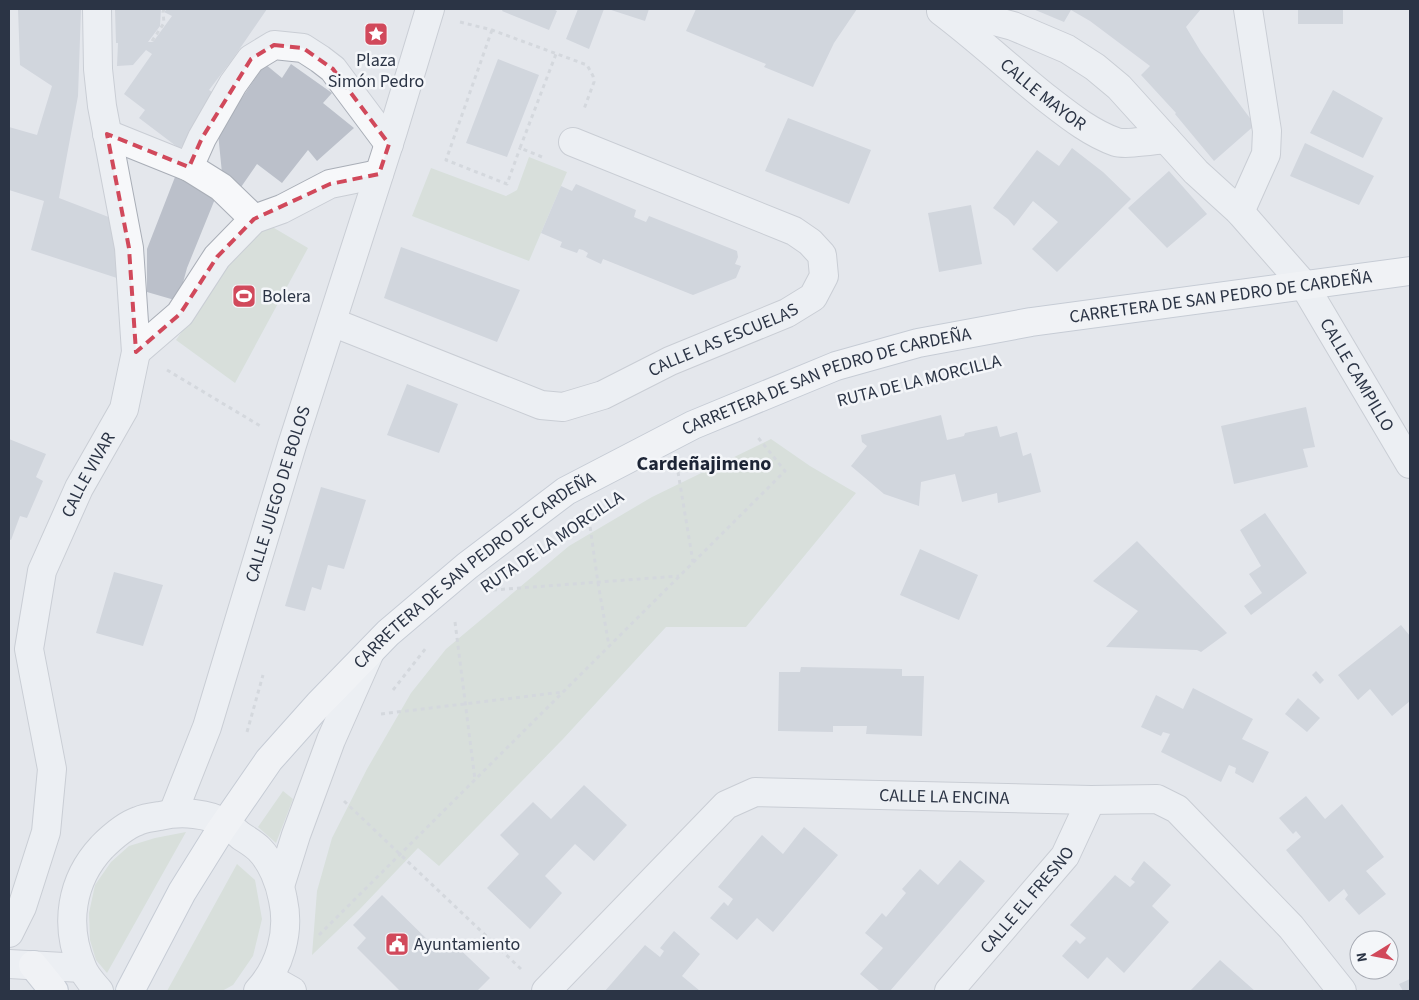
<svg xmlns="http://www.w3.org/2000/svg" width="1419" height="1000" font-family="'Source Sans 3',sans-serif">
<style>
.green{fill:#c9d6c5}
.building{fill:#bbc0ca}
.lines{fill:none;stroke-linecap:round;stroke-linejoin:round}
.minor-casing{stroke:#a9aeb7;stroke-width:30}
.major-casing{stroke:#a3abb8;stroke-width:30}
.path{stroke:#c2c5cb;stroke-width:3;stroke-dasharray:4 4;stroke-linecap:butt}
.minor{stroke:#f7f8fa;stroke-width:28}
.major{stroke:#fff;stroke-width:28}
.marked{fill:none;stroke:#d1495b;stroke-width:4;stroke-dasharray:10 6;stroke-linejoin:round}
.labels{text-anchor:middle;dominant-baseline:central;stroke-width:5;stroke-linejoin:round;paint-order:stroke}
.poi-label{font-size:18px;fill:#2b3445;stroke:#f4f6f9;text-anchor:start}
.street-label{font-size:18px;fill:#2b3445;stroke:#f4f6f9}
.quarter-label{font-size:20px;font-weight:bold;fill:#1d2536;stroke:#f4f6f9}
</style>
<rect width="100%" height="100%" fill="#e4e7ec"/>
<path class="green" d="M529 157 567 172 529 261 412 216 431 168 506 196 517 190Z
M269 225 308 248 235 383 176 340 236 253Z
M771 439 810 466 856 493 746 627H666L563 739 439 866 418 848 359 910 312 955 317 891 332 838 367 769 411 693 446 649 569 546 652 497Z
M283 791 293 799 276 843 258 827Z
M186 832 107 973 96 960 90 940 89 913 95 885 111 862 129 846 155 838Z
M237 864 255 880 262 919 253 956 233 985 222 991H167Z"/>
<path class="building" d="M18 9H81L78 96 59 198 119 221 120 279 31 250 44 201 9 190V127L37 135 52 86 20 65Z
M115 9H161L160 26 148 42H153L172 16 164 12 167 9H267L232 60 209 90 217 95 180 149 139 118 145 110 124 94 152 54 146 50 133 65 117 66 118 43H116Z
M503 9H553L557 11 549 30 502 11Z
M578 9H604L589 49 566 39Z
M608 9H649L645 21Z
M696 9H857L834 43 813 87 764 67 766 64 686 31Z
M1033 9H1201L1186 27 1201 52 1255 125 1214 161 1175 114 1176 113 1141 75 1150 66 1090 21 1071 10 1064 22Z
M1298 9H1343V24H1298Z
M498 59 539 75 507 157 466 143Z
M265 64 282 78 291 64 332 93 323 103 354 128 317 161 308 150 282 183 257 164 239 190 222 173 218 133Z
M1333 90 1383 118 1363 158 1310 133Z
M788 118 871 150 849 204 765 171Z
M1305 143 1374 176 1359 205 1290 176Z
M1072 148 1103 172 1131 199 1057 272 1032 249 1058 222 1033 201 1014 226 1008 219 993 208 1037 150 1059 166Z
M1169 171 1207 214 1167 248 1128 208Z
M175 177 217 194 187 268 178 301 147 292V249Z
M576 184 636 210 634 217 646 222 649 216 737 251 738 257 735 264 741 266 736 278 693 295 603 259 601 264 586 257 588 253 583 250 579 249 577 253 560 247 562 242 541 233 561 186 572 191Z
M971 205 982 264 939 272 928 213Z
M401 247 520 290 497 342 384 298Z
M407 384 458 404 439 453 387 435Z
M1306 407 1315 447 1303 449 1308 467 1234 484 1221 426Z
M941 415 947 440 964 436 965 433 997 426 1000 437 1017 432 1023 456 1031 453 1041 492 998 503 997 493 962 502 955 474 921 482 919 506 884 494 851 466 867 446 862 442 861 435Z
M9 439 46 454 36 477 43 481 27 518 20 516 11 540 9 539Z
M321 487 366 500 344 569 328 565 321 590 312 587 305 611 285 606Z
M1265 513 1307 573 1251 615 1244 606 1262 593 1249 574 1261 566 1240 530Z
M1137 541 1227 633 1201 652 1197 650 1106 647 1138 611 1093 581Z
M920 549 978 575 959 620 900 595Z
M114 572 163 585 143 646 96 633Z
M1401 625 1410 636V701L1392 716 1370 689 1358 700 1338 675Z
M801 667 902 669V676H924L922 736 866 734 867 726H833V732L778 731 779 672H800Z
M1316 671 1324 680 1320 684 1312 675Z
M1193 688 1253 719 1242 739 1269 752 1253 783 1235 773 1236 768 1229 765 1221 782 1161 752 1170 734 1163 732 1161 736 1141 727 1156 695 1183 709Z
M1298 698 1320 718 1307 732 1285 714Z
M584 785 627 825 594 861 575 844 545 876 562 893 530 929 487 888 519 854 500 835 533 802 551 819Z
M1306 796 1325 819 1342 804 1384 857 1366 871 1386 894 1359 915 1345 899 1348 895 1344 889 1329 902 1286 850 1301 837 1296 831 1293 834 1279 818Z
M804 827 838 855 773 932 757 918 737 940 710 918 724 902 728 906 733 899 718 887 762 835 783 854Z
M960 860 985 881 890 991H880L860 974 883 948 865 933 882 913 886 917 906 893 902 889 920 869 938 885Z
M1144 861 1171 885 1152 906 1169 922 1124 973 1107 957 1088 979 1062 956 1076 940 1080 944 1086 938 1070 925 1115 875 1130 887 1135 882 1131 879Z
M382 895 437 949 449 939 490 978 477 991H400L357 948 366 938 353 925Z
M674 931 700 954 682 976 700 991H605L645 945 660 957 664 951 660 948Z
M1220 960 1255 991H1190Z
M1410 979V991H1403L1399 984Z"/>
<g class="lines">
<g class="minor-casing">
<g id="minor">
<path id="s1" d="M949 9 1013 26 1067 49 1095 67 1119 87 1196 172 1240 212 1304 285 1410 464"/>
<path id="s2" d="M941 11C977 38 1010 69 1045 97 1067 114 1090 133 1116 142 1125 145 1155 140 1166 139"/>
<path d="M107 134 189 167 221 187 254 219"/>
<path d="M189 167 202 138 233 84 251 59 274 45 303 48 320 59 333 69 389 144"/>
<path d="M1240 212 1266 154 1267 131 1248 9"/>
<path id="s3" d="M332 322 541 405 563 407 603 395 670 361 787 313 813 297 824 276 822 255 810 242 794 231 573 142"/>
<path d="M136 352 180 314 217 257 254 219 282 209 330 184 379 174"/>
<path id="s4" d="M173 813 207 727 292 445 393 131 430 9"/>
<path d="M280 886 296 835 331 740 370 652"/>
<path id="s5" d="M9 933 22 907 46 832 52 769 29 649 42 571 79 488 124 409 136 352 129 248 102 106 98 69 97 9"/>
<path d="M9 964 82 968"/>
<path d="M269 978 292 991"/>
<path d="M99 991C93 984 85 976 82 967 64 925 71 880 102 847 112 837 124 826 138 821 145 818 153 817 160 816 180 811 209 813 226 824 231 827 236 832 241 836 247 840 254 844 259 849 272 862 280 883 283 900 290 932 280 967 258 991"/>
<path id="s6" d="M546 991 726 805 755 792 1091 800 1157 799 1177 809 1291 927 1342 991"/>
<path id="s7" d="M949 991 1065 856 1091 800"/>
</g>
</g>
<g class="major-casing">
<g id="major">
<path d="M33 965 54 991"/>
<path id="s8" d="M130 991 182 892 220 831 269 760 319 704 388 633 467 566 566 491 693 425 836 366 918 343 1031 322 1410 271"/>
</g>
</g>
<path class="path" d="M460 22 492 30 587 65 593 76 594 82 584 109
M492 30 446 160 507 184 520 148
M152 41 164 23 163 12 164 9
M542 157 520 148 556 54
M167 370 262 427
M678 472 693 562
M589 519 598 583 609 646
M493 590 679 576
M455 622 475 780
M393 690 426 648
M381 714 563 692
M247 732 263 675
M344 801 521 969
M319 935 785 471 756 435"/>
<use href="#minor" class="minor"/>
<use href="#major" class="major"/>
</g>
<path d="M0 0H1419V1000H0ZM274 45 303 48 333 69 389 144 379 174 330 184 254 219 217 257 180 314 136 352 129 248 107 134 189 167 202 138 251 59Z" fill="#e4e7ec" fill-opacity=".55" fill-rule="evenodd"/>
<path class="marked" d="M274 45 303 48 333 69 389 144 379 174 330 184 254 219 217 257 180 314 136 352 129 248 107 134 189 167 202 138 251 59Z"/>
<defs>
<g id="sight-square" transform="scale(1.25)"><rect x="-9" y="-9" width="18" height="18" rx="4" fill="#d1495b" stroke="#f4f6f9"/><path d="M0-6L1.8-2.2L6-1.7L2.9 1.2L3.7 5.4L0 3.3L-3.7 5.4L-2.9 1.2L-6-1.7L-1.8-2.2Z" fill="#fff"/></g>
<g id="stadium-square" transform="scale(1.25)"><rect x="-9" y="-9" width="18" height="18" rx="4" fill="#d1495b" stroke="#f4f6f9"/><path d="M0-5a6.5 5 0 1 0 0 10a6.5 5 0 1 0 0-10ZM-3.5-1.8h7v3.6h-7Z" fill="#fff"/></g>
<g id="civic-square" transform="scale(1.25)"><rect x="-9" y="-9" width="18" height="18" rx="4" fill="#d1495b" stroke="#f4f6f9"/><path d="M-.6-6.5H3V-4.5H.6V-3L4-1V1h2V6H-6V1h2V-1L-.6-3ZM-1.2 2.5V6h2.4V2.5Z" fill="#fff"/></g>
</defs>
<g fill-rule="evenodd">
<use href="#sight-square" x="376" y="34"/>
<use href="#stadium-square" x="244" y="296"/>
<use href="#civic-square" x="397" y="944"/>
</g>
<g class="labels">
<g class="poi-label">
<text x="376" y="60" text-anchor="middle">Plaza<tspan x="376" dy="21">Simón Pedro</tspan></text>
<text x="262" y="296">Bolera</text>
<text x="414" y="944">Ayuntamiento</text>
</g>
<g class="street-label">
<text stroke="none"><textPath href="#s2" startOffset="132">CALLE MAYOR</textPath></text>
<text stroke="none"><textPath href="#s8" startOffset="1361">CARRETERA DE SAN PEDRO DE CARDEÑA</textPath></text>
<text stroke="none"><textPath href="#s3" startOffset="421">CALLE LAS ESCUELAS</textPath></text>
<text stroke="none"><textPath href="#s1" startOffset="565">CALLE CAMPILLO</textPath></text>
<text transform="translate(919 381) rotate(-14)">RUTA DE LA MORCILLA</text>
<text stroke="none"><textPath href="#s8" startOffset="956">CARRETERA DE SAN PEDRO DE CARDEÑA</textPath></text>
<text stroke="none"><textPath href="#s5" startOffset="479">CALLE VIVAR</textPath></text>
<text stroke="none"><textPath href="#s4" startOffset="336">CALLE JUEGO DE BOLOS</textPath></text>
<text transform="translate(552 542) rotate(-34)">RUTA DE LA MORCILLA</text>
<text stroke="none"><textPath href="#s8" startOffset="551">CARRETERA DE SAN PEDRO DE CARDEÑA</textPath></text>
<text stroke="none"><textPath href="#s6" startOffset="480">CALLE LA ENCINA</textPath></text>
<text stroke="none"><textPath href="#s7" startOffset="120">CALLE EL FRESNO</textPath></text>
</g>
<g class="quarter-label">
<text x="704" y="464">Cardeñajimeno</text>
</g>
</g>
<rect width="1419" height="1000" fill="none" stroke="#2b3445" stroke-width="20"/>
<g transform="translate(1374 955) rotate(260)"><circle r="24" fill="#f4f6f9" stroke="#a4a8b1"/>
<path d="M0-4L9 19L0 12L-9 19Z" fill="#d1495b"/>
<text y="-8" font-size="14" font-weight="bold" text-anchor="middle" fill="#2b3445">N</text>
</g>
</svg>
